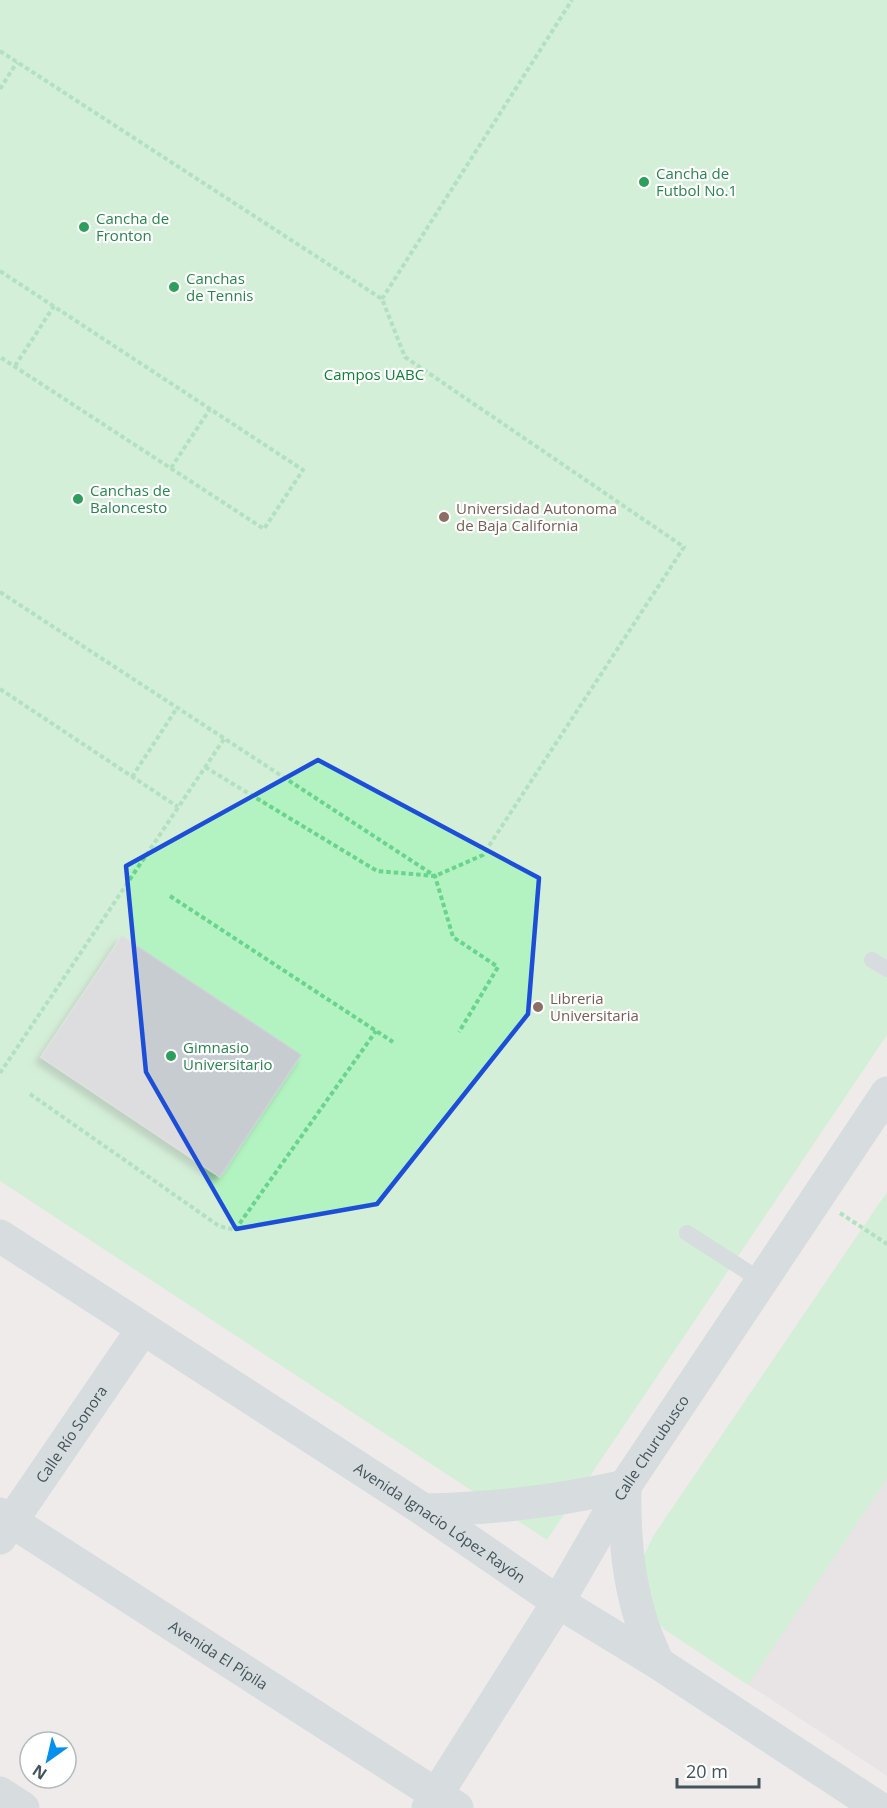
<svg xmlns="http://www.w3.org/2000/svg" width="887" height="1808" font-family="'Open Sans',sans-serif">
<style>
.education{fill:#e0dcdd}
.green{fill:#b3f3c1}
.building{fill:#c7ccd1;stroke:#ced3d8;stroke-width:1.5;filter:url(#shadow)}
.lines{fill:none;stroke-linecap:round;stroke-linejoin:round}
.path{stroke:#68d48d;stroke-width:4;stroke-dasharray:4.5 3;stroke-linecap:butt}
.service{stroke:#bac9d0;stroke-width:16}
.minor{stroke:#bac9d0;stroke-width:33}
.tertiary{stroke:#bac9d0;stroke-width:33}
.marked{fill:none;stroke:#1d4ed8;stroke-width:4.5;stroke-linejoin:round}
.leisure-dot{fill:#2e9e5b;stroke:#fff;stroke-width:2}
.education-dot{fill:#8d6e63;stroke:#fff;stroke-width:2}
.labels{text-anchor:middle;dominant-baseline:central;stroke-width:4.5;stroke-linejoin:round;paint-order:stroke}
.leisure-label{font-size:15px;fill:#27864d;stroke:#fff;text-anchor:start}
.park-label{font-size:15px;fill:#0d8235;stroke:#fff}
.education-label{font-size:15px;fill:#785e54;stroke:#fff;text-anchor:start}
.street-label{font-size:15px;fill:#42535a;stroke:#fff}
</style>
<defs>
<filter id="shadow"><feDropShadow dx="-5.5" dy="5.5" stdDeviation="3" flood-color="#0004"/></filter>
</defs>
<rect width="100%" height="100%" fill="#efebeb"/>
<path class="education" d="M887 1192V1776L664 1629 654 1535Z"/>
<path class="green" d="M0 0H887V1035L547 1540 0 1181Z
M887 1192V1479L748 1685 664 1629 653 1616 642 1559 654 1535Z"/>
<path class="building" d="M122 936 301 1055 220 1177 41 1057Z"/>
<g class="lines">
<path class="path" d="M0 51 382 299 405 357 684 547 483 855 435 876 377 871 205 767
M0 89 17 62
M0 271 303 470 264 529 0 357
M382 299 572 0
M15 366 54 306
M171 468 210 409
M0 592 435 876 453 937 498 967 459 1032
M0 689 178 807
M132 777 177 708
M170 896 393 1042
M0 1073 224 739
M30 1094 219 1226 235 1230 376 1031
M840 1213 887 1244"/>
<path class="service" d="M872 960 887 969
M687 1233 762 1281"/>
<g class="minor">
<path id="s1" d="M0 1514 457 1808"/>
<path id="s2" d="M0 1538 142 1330"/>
<path d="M0 1793 23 1808"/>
<path id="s3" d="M428 1808 558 1602 625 1486 887 1093"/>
</g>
<g class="tertiary">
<path id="s4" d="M0 1236 424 1510 558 1602 658 1663 879 1808"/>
<path d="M424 1510C492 1509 558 1501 625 1486 624 1532 627 1576 641 1620 645 1634 652 1649 658 1663"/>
</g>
</g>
<path d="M0 0H887V1808H0ZM318 760 539 878 528 1014 377 1204 236 1229 146 1072 126 866Z" fill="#efebeb" fill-opacity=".55" fill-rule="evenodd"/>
<path class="marked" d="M318 760 539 878 528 1014 377 1204 236 1229 146 1072 126 866Z"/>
<g class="leisure-dot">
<circle cx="644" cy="182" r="6"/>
<circle cx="84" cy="227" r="6"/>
<circle cx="174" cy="287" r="6"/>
<circle cx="78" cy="499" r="6"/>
<circle cx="171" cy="1056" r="6"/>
</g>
<g class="education-dot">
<circle cx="444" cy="517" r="6"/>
<circle cx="538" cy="1007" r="6"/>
</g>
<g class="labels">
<g class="leisure-label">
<text x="656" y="173">Cancha de<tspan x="656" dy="17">Futbol No.1</tspan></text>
<text x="96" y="218">Cancha de<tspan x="96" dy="17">Fronton</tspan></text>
<text x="186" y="278">Canchas<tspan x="186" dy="17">de Tennis</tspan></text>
<text x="90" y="490">Canchas de<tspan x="90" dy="17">Baloncesto</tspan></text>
<text x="183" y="1047">Gimnasio<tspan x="183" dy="17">Universitario</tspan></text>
</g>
<g class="park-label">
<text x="374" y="374">Campos UABC</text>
</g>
<g class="education-label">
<text x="456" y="508">Universidad Autonoma<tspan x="456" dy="17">de Baja California</tspan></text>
<text x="550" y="998">Libreria<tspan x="550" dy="17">Universitaria</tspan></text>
</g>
<g class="street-label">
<text stroke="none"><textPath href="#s2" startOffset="126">Calle Río Sonora</textPath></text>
<text stroke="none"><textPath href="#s3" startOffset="424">Calle Churubusco</textPath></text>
<text stroke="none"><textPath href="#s4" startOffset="525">Avenida Ignacio López Rayón</textPath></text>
<text stroke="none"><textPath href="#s1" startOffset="260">Avenida El Pípila</textPath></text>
</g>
</g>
<g transform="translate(48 1760) rotate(214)"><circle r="28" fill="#ffffff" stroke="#b3babd" stroke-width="1.5"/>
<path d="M0-4.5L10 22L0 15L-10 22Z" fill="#0690ed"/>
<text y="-9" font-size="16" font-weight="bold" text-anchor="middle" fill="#42535a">N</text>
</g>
<path d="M677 1778v9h82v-9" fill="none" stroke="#42535a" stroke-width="3"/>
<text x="686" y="1778" font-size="18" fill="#42535a" stroke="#ffffff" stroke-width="4.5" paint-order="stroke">20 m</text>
</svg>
